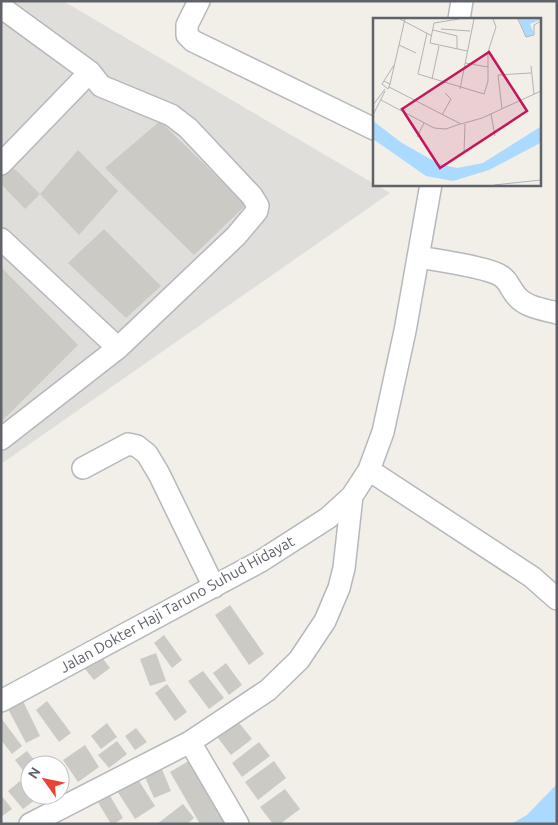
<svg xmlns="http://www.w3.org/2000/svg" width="558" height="825" font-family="Ubuntu,sans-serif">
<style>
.industrial{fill:#e0deda}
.water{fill:#aadaff}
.building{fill:#cccac5}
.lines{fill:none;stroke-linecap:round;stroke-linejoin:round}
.minor-casing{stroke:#b5b8bc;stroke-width:24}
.minor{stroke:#fff;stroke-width:21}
.labels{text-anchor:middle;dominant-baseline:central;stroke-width:4.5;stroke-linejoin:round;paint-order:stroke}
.street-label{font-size:15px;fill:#5f6368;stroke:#fff}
.inset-road{fill:none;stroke:#b3b3b1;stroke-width:1}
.view{fill:#c2185b;fill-opacity:0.15;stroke:#c2185b;stroke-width:2.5}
.inset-edge{fill:none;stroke:#5f6368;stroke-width:2.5}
</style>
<rect width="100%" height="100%" fill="#f1efe8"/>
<path class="industrial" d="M1 1H63L390 193 1 464Z"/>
<path class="water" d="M557 784V824H511L527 815Z"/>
<path class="building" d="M160 121 246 205 194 255 105 168Z
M78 150 118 191 79 235 40 194Z
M1 155 40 194 25 209 1 184Z
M104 229 161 286 126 318 68 263Z
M1 267 78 345 1 422Z
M230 605 264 654 249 665 215 615Z
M164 635 182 660 172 668 154 643Z
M156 653 166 681 150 686 140 659Z
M101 656 110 668 94 680 85 669Z
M226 663 242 685 229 695 213 673Z
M203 671 224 698 209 709 188 681Z
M167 684 187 712 175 721 155 693Z
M23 701 40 736 26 743 8 709Z
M47 701 71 733 59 742 36 710Z
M1 718 22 746 12 754 1 740Z
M236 719 252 739 231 755 215 734Z
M107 723 117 737 101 749 91 736Z
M136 728 147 742 135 750 125 736Z
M117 741 127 754 109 768 98 755Z
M259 742 270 756 242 777 232 763Z
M85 745 99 767 78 782 63 760Z
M27 751 38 765H30V780L15 760Z
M192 759 229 824H200L170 772Z
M274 761 286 778 258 800 245 782Z
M159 762 171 791 154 798 142 770Z
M134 773 155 806 135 819 114 786Z
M20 781 35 800 23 809 8 791Z
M105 787 123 818 114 824H111L93 794Z
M285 789 300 809 280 824H273L260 807Z
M1 795 12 809 1 817Z
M183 804 194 818 187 824H157Z"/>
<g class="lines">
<g class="minor-casing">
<path id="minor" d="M199 1 187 25V35L193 41 374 129
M1 7 90 72 101 86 171 115 188 128 252 196 258 206 257 211 236 236 118 348 1 439
M459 19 462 1
M1 164 90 72
M1 239 118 348
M418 257C436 260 487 267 501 276 508 280 510 288 515 294 524 307 542 309 557 313
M83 468 128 444 137 446 147 454 159 474 214 587
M369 470 532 577 557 599
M1 701 261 561 328 518 352 496 369 470 383 432 405 331 431 184
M190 742 238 824
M30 824 190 742 268 690 299 660 325 621 339 588 344 568 352 496"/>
</g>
<use href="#minor" class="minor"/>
</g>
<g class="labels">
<g class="street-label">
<text transform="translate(177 604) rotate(-29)">Jalan Dokter Haji Taruno Suhud Hidayat</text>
</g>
</g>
<g transform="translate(373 18)">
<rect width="168" height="168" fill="#f1efe8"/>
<path d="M146 1H167V2L157 6 161 16 153 19ZM0 103 29 125 66 146 84 150 110 145 167 109V125L116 152 80 163 53 158 0 121Z" fill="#aadaff"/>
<path class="inset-road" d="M27 1 59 18M86 1 61 5 57 25 94 33M145 1 153 19 161 17V7L168 3M68 11 97 13M60 12 84 18V31M54 15 45 56 111 76 115 63V34L123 9 120 1M26 27 43 35M92 45 115 49M158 48 161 76M59 61 66 28M11 63 17 66 15 71 9 66 21 47M17 66 32 1M16 69 88 106 109 100 168 73M87 71 101 1M8 82 61 110 73 111 87 106M0 87 12 71M129 91 125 57 158 55M118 96 122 118M0 97 12 73M69 97 78 81 72 75M44 119 51 105M91 135 92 106M121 167 168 162"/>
<path class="view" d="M116 34 154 93 67 150 29 91Z"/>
<rect width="168" height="168" class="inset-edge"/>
</g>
<rect width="558" height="825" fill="none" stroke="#5f6368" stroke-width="5"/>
<g transform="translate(45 780) rotate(303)"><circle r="24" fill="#ffffff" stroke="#bfc1c3"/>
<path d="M0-4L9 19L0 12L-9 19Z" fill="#ea4335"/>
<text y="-8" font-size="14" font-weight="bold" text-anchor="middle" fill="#5f6368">N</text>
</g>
</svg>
